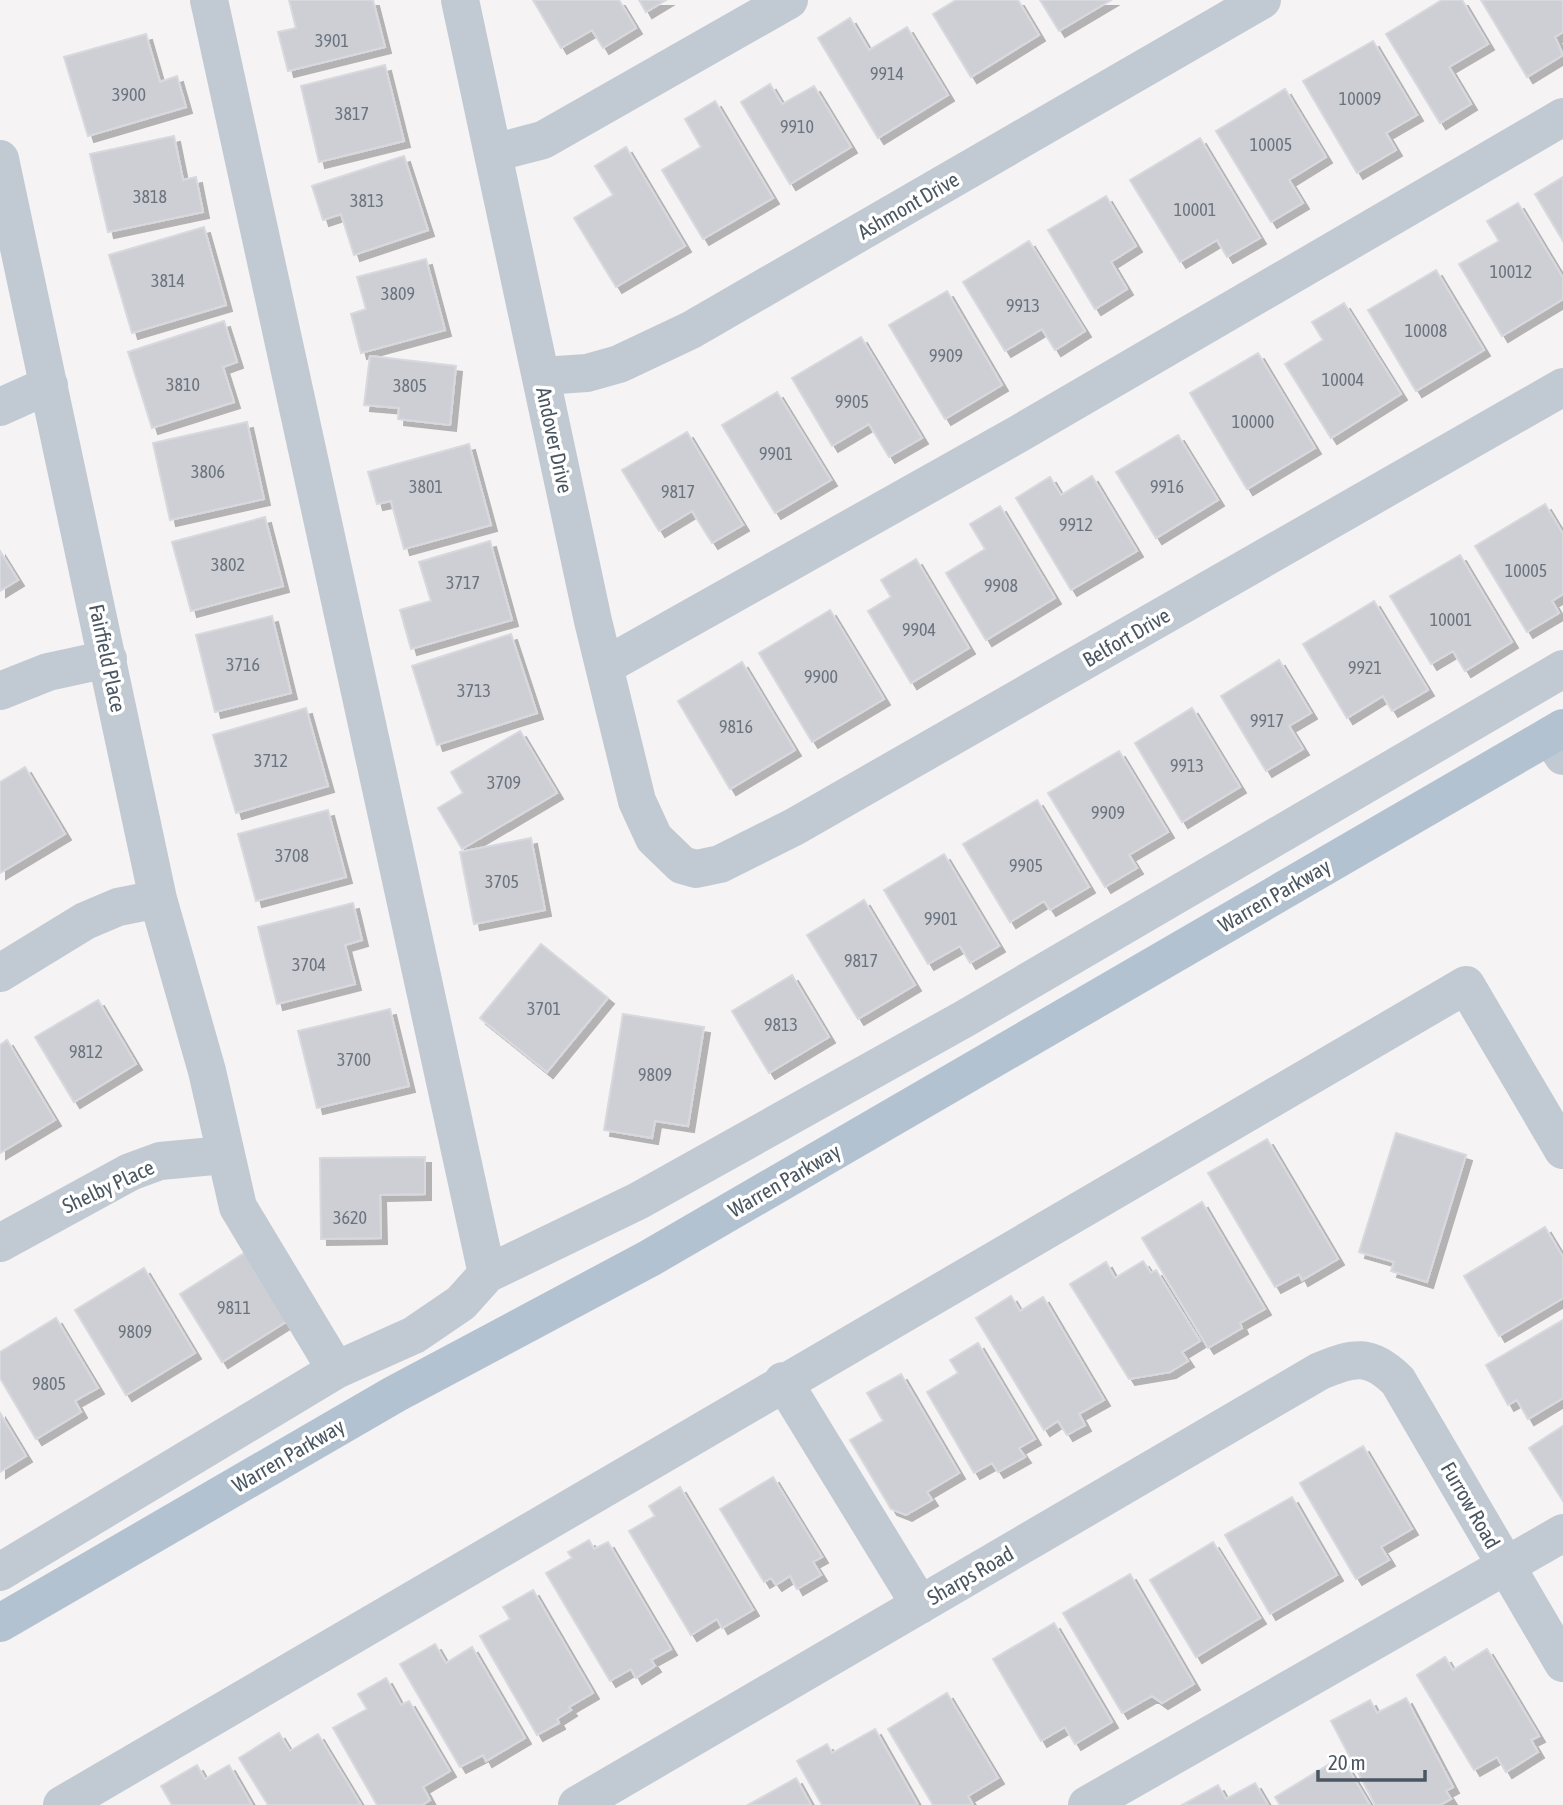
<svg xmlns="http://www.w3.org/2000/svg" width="1563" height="1805" font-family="'Asap Condensed',sans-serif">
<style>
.building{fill:#cdcfd5;stroke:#d7d9de;stroke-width:2;filter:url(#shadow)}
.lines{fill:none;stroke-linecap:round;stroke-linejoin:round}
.minor{stroke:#c1cad2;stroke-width:38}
.major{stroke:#b3c2d1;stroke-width:38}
.labels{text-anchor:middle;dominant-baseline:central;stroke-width:7;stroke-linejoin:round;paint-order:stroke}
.number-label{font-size:18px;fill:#6b747e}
.street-label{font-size:21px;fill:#4a5661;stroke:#fff}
</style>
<defs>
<filter id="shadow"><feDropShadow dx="6" dy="6" stdDeviation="0" flood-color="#0004"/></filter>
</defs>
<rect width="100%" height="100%" fill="#f5f3f3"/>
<path class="building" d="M289 0H373L385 47 288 71 278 32 296 28Z
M533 0H619L636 28 603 48 592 30 561 48Z
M639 0H666L646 12Z
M956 0H1018L1039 35 971 77 933 14Z
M1040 0H1111L1059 31Z
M1442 0H1462L1488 44 1449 67 1471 104 1440 123 1386 34Z
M1481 0H1563V32L1555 37 1563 55 1527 77Z
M850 18 869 50 907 27 948 95 878 138 818 38Z
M146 34 160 82 177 76 186 107 88 136 64 57Z
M1373 41 1417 115 1386 133 1396 150 1357 173 1303 81Z
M385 65 404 141 319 162 301 86Z
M770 84 782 104 814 86 851 147 790 184 741 102Z
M1285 89 1326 157 1289 180 1303 203 1271 222 1216 131Z
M715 101 773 198 703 239 662 170 701 147 685 119Z
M174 136 183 180 196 177 203 212 108 232 90 154Z
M1200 138 1260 238 1227 257 1217 240 1180 262 1130 180Z
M626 147 685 246 616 287 574 218 613 195 595 166Z
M404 156 428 230 354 255 341 214 323 220 312 186Z
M1563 177V241L1535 194Z
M1106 196 1136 246 1111 262 1127 289 1095 309 1048 230Z
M1518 203 1563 278V299L1502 336 1459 264 1499 241 1487 221Z
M204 227 226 305 132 333 109 255Z
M1029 241 1085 331 1055 350 1042 329 1005 351 963 282Z
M426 259 445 330 361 353 351 314 366 309 357 277Z
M1436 270 1484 350 1416 391 1368 310Z
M947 291 1002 385 945 419 889 325Z
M1344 303 1401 394 1331 438 1285 364 1323 340 1312 322Z
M224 321 237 362 223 367 234 402 152 428 128 352Z
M861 337 922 438 889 457 869 424 832 446 792 378Z
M1258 353 1315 448 1247 489 1190 393Z
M370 356 456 366 450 425 398 419 399 408 364 405Z
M777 392 831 480 775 513 722 425Z
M247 422 264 499 170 520 153 443Z
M687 432 743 525 712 543 692 511 659 531 622 470Z
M1178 435 1218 500 1156 538 1116 472Z
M469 444 491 525 404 549 391 501 377 504 368 472Z
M1092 476 1137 551 1071 590 1016 498 1050 477 1061 495Z
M1545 504 1563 534V594L1552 601 1559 613 1527 632 1475 546Z
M1000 506 1055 598 986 640 946 573 985 549 970 524Z
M265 517 283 586 191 611 172 542Z
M490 541 512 620 411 649 400 610 431 601 419 562Z
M0 551 18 580 0 591Z
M1460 555 1512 642 1465 671 1453 651 1431 664 1390 596Z
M916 559 969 648 911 683 868 611 891 597 881 580Z
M1374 601 1428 690 1392 711 1383 696 1347 718 1303 644Z
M830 610 884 699 812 742 759 653Z
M272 616 291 693 215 712 196 635Z
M511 634 537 713 437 745 412 666Z
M1279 660 1311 713 1289 726 1303 749 1266 771 1221 696Z
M742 662 795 750 730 789 678 701Z
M306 708 328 786 236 813 213 735Z
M1192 708 1240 787 1182 822 1135 743Z
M520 731 557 793 462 849 438 808 463 793 451 772Z
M1119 751 1168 832 1129 855 1137 868 1105 887 1048 793Z
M25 767 65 834 0 873V782Z
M1037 800 1089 887 1050 910 1044 901 1010 922 963 844Z
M328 810 346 877 256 901 238 834Z
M531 838 545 910 474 924 460 852Z
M944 854 999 946 970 963 960 946 928 964 884 890Z
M864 900 915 985 858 1019 807 935Z
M353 903 362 940 345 945 355 984 277 1004 258 927Z
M541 944 608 998 547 1072 480 1018Z
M792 975 829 1037 769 1073 732 1011Z
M98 1000 136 1064 74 1102 35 1037Z
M390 1009 409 1086 317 1108 298 1031Z
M623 1014 704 1027 688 1126 655 1121 652 1138 604 1130Z
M7 1040 55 1120 0 1153V1045Z
M1396 1133 1466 1155 1427 1282 1391 1271 1394 1262 1359 1252Z
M1267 1139 1338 1259 1302 1280 1299 1274 1275 1287 1208 1173Z
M425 1157V1194L380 1195 381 1238 321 1239 320 1158Z
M1202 1202 1265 1309 1240 1323 1242 1328 1208 1348 1142 1238Z
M1545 1227 1563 1257V1298L1499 1336 1464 1276Z
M246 1252 289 1320 222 1362 180 1294Z
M1143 1261 1151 1273 1156 1270 1200 1341 1182 1352 1188 1361 1170 1372 1129 1379 1070 1284 1106 1262 1115 1278Z
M144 1268 195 1353 126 1395 75 1310Z
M1011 1296 1020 1311 1043 1297 1104 1400 1079 1414 1085 1425 1067 1435 1058 1421 1044 1430 976 1318Z
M56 1318 98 1388 75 1401 81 1412 36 1439 0 1378V1352Z
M1563 1320V1398L1528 1419 1517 1400 1508 1405 1486 1365Z
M978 1343 1035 1439 1019 1448 1025 1457 998 1472 992 1463 974 1473 927 1392 958 1373 950 1360Z
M901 1374 959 1473 927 1492 932 1500 906 1515 891 1509 850 1440 883 1421 867 1393Z
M0 1413 26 1456 0 1472Z
M1563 1426V1501L1529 1448Z
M1363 1446 1412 1529 1381 1547 1389 1560 1356 1579 1300 1483Z
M773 1477 822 1557 813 1562 821 1575 797 1589 790 1576 776 1585 771 1578 764 1582 720 1509Z
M680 1487 753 1610 722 1628 717 1619 691 1635 629 1531 655 1516 649 1506Z
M1292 1497 1337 1575 1270 1614 1225 1535Z
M589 1540 594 1549 608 1542 671 1649 651 1660 655 1666 636 1678 631 1669 610 1681 546 1573 572 1558 568 1552Z
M1213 1542 1260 1618 1196 1657 1150 1580Z
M1130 1574 1194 1684 1162 1703 1152 1696 1122 1713 1063 1613Z
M533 1590 593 1693 569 1707 571 1710 557 1719 559 1723 537 1735 480 1636 510 1619 503 1607Z
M1054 1623 1112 1722 1075 1744 1065 1727 1041 1741 993 1659Z
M435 1644 446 1663 472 1647 525 1738 486 1761 483 1755 460 1767 400 1664Z
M1487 1649 1539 1736 1531 1740 1538 1752 1506 1772 1497 1757 1474 1770 1417 1675 1445 1657 1453 1670Z
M386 1678 401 1705 409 1701 450 1771 423 1787 430 1800 422 1805H377L333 1728 367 1709 358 1694Z
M947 1693 998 1778 968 1796 973 1805H933L888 1729Z
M1406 1698 1453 1787 1446 1791 1451 1799 1440 1805H1375L1331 1721 1370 1700 1377 1713Z
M875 1729 918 1805H822L797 1761 827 1744 832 1753Z
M279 1733 290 1751 318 1734 361 1805H268L239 1758Z
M1341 1757 1370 1805H1280L1275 1797Z
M197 1765 205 1779 229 1765 252 1805H172L161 1786Z
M796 1778 811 1805H748Z
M1255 1783 1268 1805H1182L1218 1785 1226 1799Z"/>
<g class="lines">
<path class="minor" d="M460 0 593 621 637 801 654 838 682 865 696 869 720 864 794 827 1563 387
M493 153 543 140 789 0
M0 159 158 899 207 1071 238 1207 336 1370
M542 376 587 373 619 364 691 330 1262 0
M0 407 49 385
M605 666 1020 433 1563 117
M0 691 48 672 108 659
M1550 736 1563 756
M0 973 85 921 118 907 158 899
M0 1243 130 1172 160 1161 224 1155
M487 1274 638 1201 964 1019 1563 669
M783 1381 920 1605
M0 1572 336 1370 414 1335 461 1303 487 1274 209 0
M62 1805 1466 985 1563 1150
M577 1805 1320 1371C1354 1357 1370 1353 1398 1381L1563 1663
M1087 1805 1563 1533"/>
<path class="major" d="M0 1623 395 1394 650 1258 1563 728"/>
</g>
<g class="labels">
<g class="number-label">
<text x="332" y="40">3901</text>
<text x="887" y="73">9914</text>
<text x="129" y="94">3900</text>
<text x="1360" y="98">10009</text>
<text x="352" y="113">3817</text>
<text x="797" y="126">9910</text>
<text x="1271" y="144">10005</text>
<text x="150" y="196">3818</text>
<text x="367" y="200">3813</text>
<text x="1195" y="209">10001</text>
<text x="1511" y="271">10012</text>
<text x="168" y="280">3814</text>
<text x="398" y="293">3809</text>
<text x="1023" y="305">9913</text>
<text x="1426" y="330">10008</text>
<text x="946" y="355">9909</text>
<text x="1343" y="379">10004</text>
<text x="183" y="384">3810</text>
<text x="410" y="385">3805</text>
<text x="852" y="401">9905</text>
<text x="1253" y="421">10000</text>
<text x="776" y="453">9901</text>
<text x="208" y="471">3806</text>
<text x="426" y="486">3801</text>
<text x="1167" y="486">9916</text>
<text x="678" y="491">9817</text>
<text x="1076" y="524">9912</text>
<text x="228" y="564">3802</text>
<text x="1526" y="570">10005</text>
<text x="463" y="582">3717</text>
<text x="1001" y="585">9908</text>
<text x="1451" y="619">10001</text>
<text x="919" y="629">9904</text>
<text x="243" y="664">3716</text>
<text x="1365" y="667">9921</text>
<text x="821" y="676">9900</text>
<text x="474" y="690">3713</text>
<text x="1267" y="720">9917</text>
<text x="736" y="726">9816</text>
<text x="271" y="760">3712</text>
<text x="1187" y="765">9913</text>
<text x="504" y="782">3709</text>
<text x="1108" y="812">9909</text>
<text x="292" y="855">3708</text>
<text x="1026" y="865">9905</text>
<text x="502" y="881">3705</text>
<text x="941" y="918">9901</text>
<text x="861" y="960">9817</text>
<text x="309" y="964">3704</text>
<text x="544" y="1008">3701</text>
<text x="781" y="1024">9813</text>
<text x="86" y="1051">9812</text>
<text x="354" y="1059">3700</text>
<text x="655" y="1074">9809</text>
<text x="350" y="1217">3620</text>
<text x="234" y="1307">9811</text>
<text x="135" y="1331">9809</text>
<text x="49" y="1383">9805</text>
</g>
<g class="street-label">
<text transform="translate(908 205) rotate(-30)">Ashmont Drive</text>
<text transform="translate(555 440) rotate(78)">Andover Drive</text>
<text transform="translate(1126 637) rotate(-30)">Belfort Drive</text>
<text transform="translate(108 658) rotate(78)">Fairfield Place</text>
<text transform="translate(1274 895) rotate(-30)">Warren Parkway</text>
<text transform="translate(784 1180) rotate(-30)">Warren Parkway</text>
<text transform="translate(108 1186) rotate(-25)">Shelby Place</text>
<text transform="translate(288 1455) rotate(-30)">Warren Parkway</text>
<text transform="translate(1471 1505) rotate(60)">Furrow Road</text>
<text transform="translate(970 1575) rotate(-30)">Sharps Road</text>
</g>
</g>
<path d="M1318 1770v10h107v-10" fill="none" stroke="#4a5661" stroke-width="3.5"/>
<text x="1328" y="1770" font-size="21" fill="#4a5661" stroke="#ffffff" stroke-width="5" paint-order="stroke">20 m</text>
</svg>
